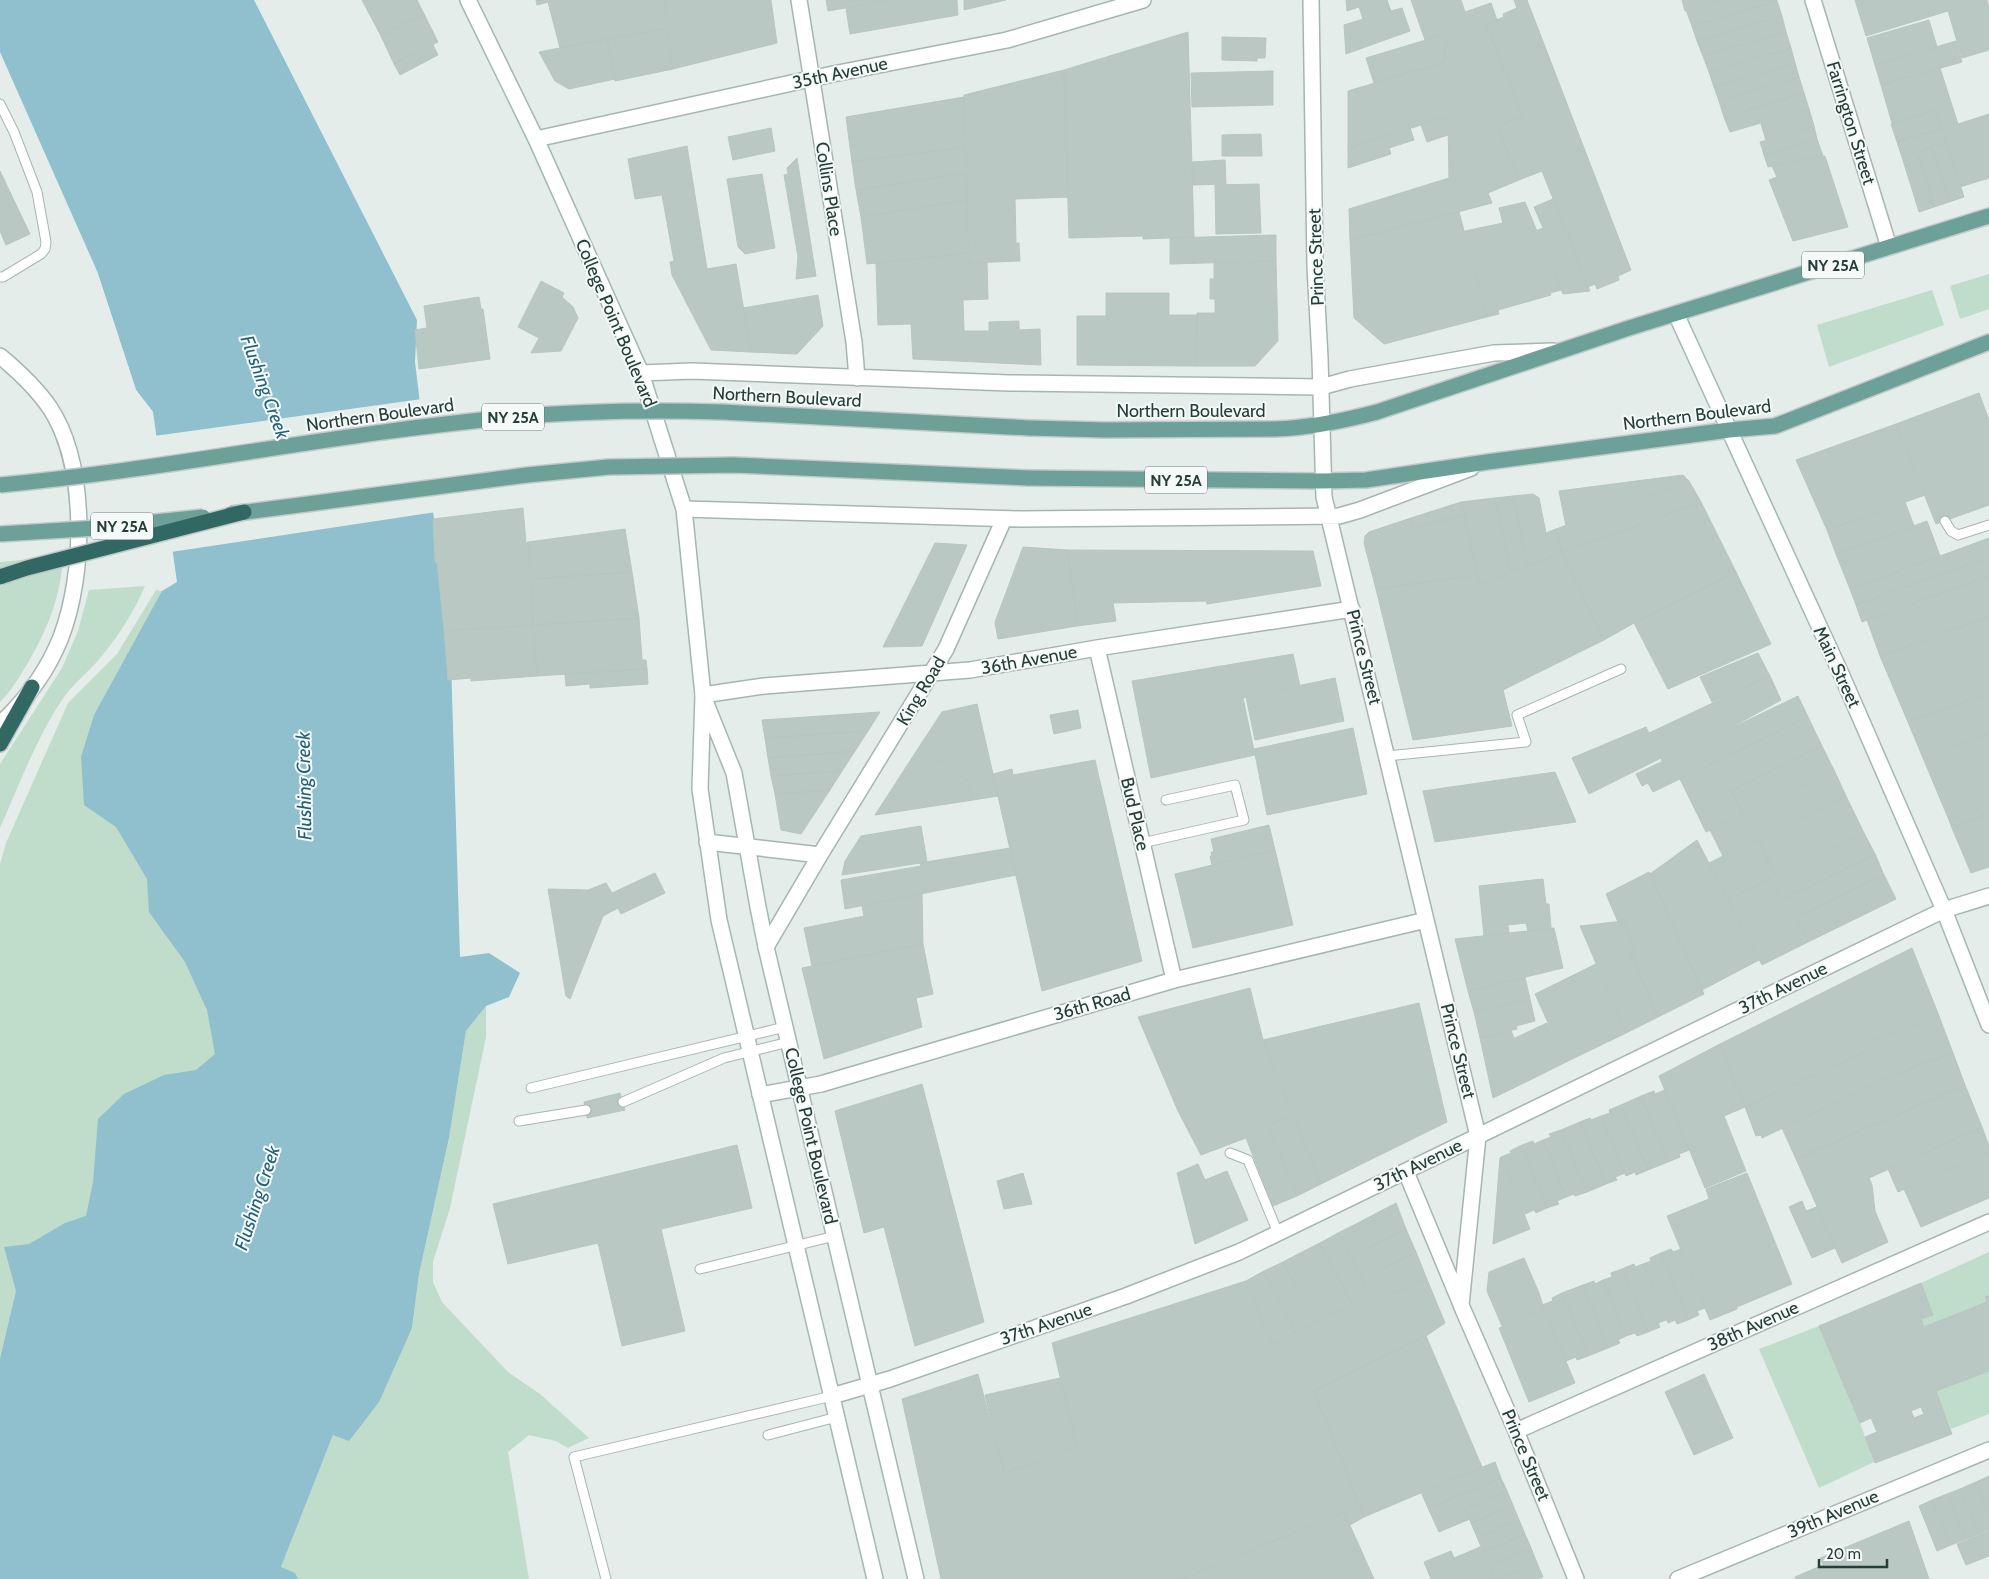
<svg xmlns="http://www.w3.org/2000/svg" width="1989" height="1579" font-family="Cabin,sans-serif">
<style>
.green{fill:#bfddca}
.water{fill:#90bfce}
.pier{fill:#e4edea}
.building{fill:#bac8c3;stroke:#b7c6c1;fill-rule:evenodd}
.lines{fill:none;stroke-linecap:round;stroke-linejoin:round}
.service-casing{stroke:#a7b5b1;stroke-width:11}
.minor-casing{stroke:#a7b5b1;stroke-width:18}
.secondary-casing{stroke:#a3b8b3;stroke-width:18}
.primary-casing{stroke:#c2c9c8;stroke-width:18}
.motorway-casing{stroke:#c2c9c8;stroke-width:18}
.service{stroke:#fff;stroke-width:9}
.minor{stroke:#fff;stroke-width:15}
.secondary{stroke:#fff;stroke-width:15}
.primary{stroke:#6ca098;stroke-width:15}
.motorway{stroke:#326863;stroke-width:15}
.primary-bridge-casing{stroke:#c2c9c8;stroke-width:18;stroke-linecap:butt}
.motorway-bridge-casing{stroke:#c2c9c8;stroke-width:18;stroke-linecap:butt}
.primary-bridge{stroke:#6ca098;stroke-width:15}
.motorway-bridge{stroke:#326863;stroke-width:15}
.labels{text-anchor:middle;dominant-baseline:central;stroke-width:4;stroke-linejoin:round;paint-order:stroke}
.shield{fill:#f5f9f8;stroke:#637672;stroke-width:1}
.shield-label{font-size:16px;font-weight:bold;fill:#253e39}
.street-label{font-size:18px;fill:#253e39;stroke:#f5f9f8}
.water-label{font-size:19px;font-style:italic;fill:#226077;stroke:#f5f9f8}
</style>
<rect width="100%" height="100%" fill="#e4edea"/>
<path class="green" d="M1989 274V309L1960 319 1950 286Z
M1932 290 1944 325 1829 367 1817 325Z
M63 556C61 596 48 628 29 661 20 676 12 690 0 702V562Z
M145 586C134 612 119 635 101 657 89 672 72 684 62 700 36 739 19 785 0 828V764L62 668 78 631 89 590Z
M156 590 162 591 146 647 236 1046 0 1444V864L6 843 68 703 117 654Z
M486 1006V1037L450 1208 433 1262V1282L442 1302 508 1372 540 1394 589 1438 568 1448 556 1441 529 1435 508 1452 529 1579H297L281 1567 333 1435 412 1328 419 1274 449 1138 466 1031Z
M1989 1252V1296L1986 1297 1987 1302 1924 1327 1921 1319 1933 1314 1921 1283Z
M1819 1326 1860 1423 1874 1462 1819 1488 1759 1349Z
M1989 1371V1414L1951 1429 1936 1391Z"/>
<path class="water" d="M0 0H254L417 320 415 362 451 661 460 957 489 953 520 973 509 997 486 1006 466 1031 449 1138 419 1274 412 1328 379 1402 349 1441 333 1435 281 1567 295 1573 298 1579H0V1359L16 1291 4 1247 29 1244 65 1223 86 1216 93 1182 98 1119 124 1094 164 1075 196 1070 215 1054 207 1010 185 962 149 912 147 879 116 827 84 805 81 757 94 715 162 591 177 582 153 412 136 390 97 271 0 52Z"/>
<path class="pier" d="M97 271 136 390 153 412 149 411 134 391 95 272Z
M422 399 436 512 171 552 154 436Z"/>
<path class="building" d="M362 0H417L424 14 381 36Z
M536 0H556L537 5Z
M556 0H664L667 28 560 48 548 2Z
M664 0H771L777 43 673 69Z
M826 0H892L828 11Z
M892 0H957L958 15 850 34 846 8Z
M964 0H1006L964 10Z
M1346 0H1387L1391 11 1402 8 1410 31 1346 54 1344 25 1363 19 1359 7 1347 11Z
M1411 0H1461L1465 12 1491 3 1497 20 1486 24 1523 116 1497 126 1519 180 1488 193 1492 203 1350 240 1349 209 1449 178 1448 116 1348 149V91L1445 62 1446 34 1425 40Z
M1514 0H1527L1631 270 1618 276 1619 280 1597 289 1595 284 1588 287 1542 171 1519 180 1497 126 1523 116 1486 24 1504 17 1503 14 1517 8Z
M1682 0H1721L1685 11Z
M1721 0H1777V1L1692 26 1686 10Z
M1855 0H1987L1989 8V50L1962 58 1948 11 1866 36Z
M1777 1 1782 16 1697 41 1692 26Z
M424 14 438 42 394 64 381 36Z
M1782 16 1786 32 1703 56 1697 41Z
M1929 20 1937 47 1875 65 1867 38Z
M667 28 673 69 615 81 607 39Z
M1188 32 1194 237 1143 239V236L1069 238 1064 70Z
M1786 32 1791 48 1709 72 1703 56Z
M1446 34 1445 62 1374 83 1366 58Z
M1222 37 1266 38 1265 58H1257V61L1222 60Z
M607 39 615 79 569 89 555 81 539 52Z
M1956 41 1962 62 1881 85 1875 65Z
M433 45 438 55 400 75 394 64Z
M1791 48 1795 63 1714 87 1709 72Z
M1795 63 1799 77 1719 101 1714 87Z
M1940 68 1958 124 1989 114V178L1960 187 1936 110 1892 123 1881 85Z
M1064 70 1068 197 1015 199 1016 243H1019L1020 261 969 263 964 95Z
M1273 71V105L1192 107 1191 73Z
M1799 77 1804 93 1724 117 1719 101Z
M1804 93 1809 109 1730 132 1724 117Z
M964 97 965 147 852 162 846 117Z
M1809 109 1814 126 1766 140 1761 124Z
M1936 110 1942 128 1897 142 1891 124Z
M1448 116V135L1427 142 1421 125Z
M1814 126 1817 139 1764 155 1760 142Z
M771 128 775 151 733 160 728 137Z
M1410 128 1414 140 1389 148 1391 154 1348 168V149Z
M1942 128 1946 142 1902 157 1897 142Z
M1261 134 1262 156H1222V135Z
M1817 139 1823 156 1768 167 1764 155Z
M1946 142 1964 197 1949 202 1931 147Z
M687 146 707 269 736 264 751 352 711 350 672 275 670 262 674 261 662 195 635 199 628 159Z
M965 147 966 173 856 190 852 162Z
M1931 147 1949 202 1934 207 1917 152Z
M1917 152 1934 207 1919 212 1902 157Z
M1825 156 1848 227 1793 241 1769 180 1777 177 1772 166Z
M797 158 816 276 796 279 798 257 784 175 788 174 787 168Z
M1225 160 1226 184 1193 185 1192 162Z
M0 171 30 234 6 245 0 231Z
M966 173 967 200 861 217 856 190Z
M762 174 775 248 745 254 738 247 727 179Z
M1259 184 1261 233 1216 234 1215 185Z
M1553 199 1588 287 1590 291 1563 294 1536 231 1543 228 1534 207Z
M967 200 968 253 867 264 861 217Z
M1525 202 1561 290 1550 293 1551 295 1498 310 1499 314 1487 317 1465 231 1503 223 1499 208Z
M1459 212 1487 317 1384 344 1354 318 1350 240Z
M1276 235V261L1170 264V238Z
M968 253 969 263H987L988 299 963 300 964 331H989V322L1019 321V330L1040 329 1041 365 913 359 911 324 878 325 876 263Z
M1276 261 1278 341 1255 366H1196L1197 313H1215V299H1210V279H1214V263Z
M541 281 564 293 562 297 573 307 578 318 561 351 531 353 539 338 518 327Z
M1106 293H1169V315H1197L1196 366 1077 365V316H1106Z
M818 295 823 326 797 354 751 352 743 308Z
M479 297 481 309H483L490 359 419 369 415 330 427 328 424 306Z
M1979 393 1989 420V505L1936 524 1896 424Z
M1896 424 1925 495 1827 530 1796 460Z
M1683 475 1689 481 1566 526 1559 491Z
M1689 481 1701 502 1562 553 1556 529Z
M1533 494 1539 498 1546 533 1556 529 1562 553 1528 566 1513 496Z
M1513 496 1528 566 1511 572 1495 498Z
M1495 498 1511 572 1479 584 1461 502Z
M1461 502 1464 515 1413 528 1411 518Z
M1701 502 1736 572 1634 623 1604 640 1562 553Z
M1905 502 1914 526 1836 554 1827 530Z
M523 508 526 543 528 542 533 625 444 631 437 562H435L433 519Z
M1464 515 1477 575 1376 589 1364 543 1365 536 1369 532 1411 518 1413 528Z
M1927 521 1940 556 1850 589 1836 554Z
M625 529 632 572 531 579 528 542Z
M1989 538V557L1856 605 1850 589Z
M935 543 967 545 922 646 883 647Z
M1023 547 1068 550 1077 626 998 639 995 622Z
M1068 550 1313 551 1321 586 1207 604 1206 601 1113 603 1116 621 1077 626Z
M1562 553 1604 640 1503 690 1512 726 1413 740 1376 589 1477 575 1479 584Z
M1989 557V576L1862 622 1856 605Z
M632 572 639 618 533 625 531 579Z
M1736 572 1771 644 1668 689 1634 623Z
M1989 576V617L1880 656 1867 620Z
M1989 617V693L1908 722 1880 656Z
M639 618 642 660H646L647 669 537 676 533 625Z
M533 625 537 676 471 681V678L448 680 444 631Z
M1758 653 1770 676 1712 702 1700 677Z
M1293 654 1300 686 1243 698 1255 755 1151 778 1132 681Z
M647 669 648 684 590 688V684L566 686 565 674Z
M1770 676 1781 700 1721 733 1662 761 1661 758 1589 794 1572 758 1646 727 1649 733Z
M1335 678 1344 721 1255 740 1246 697Z
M1989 693V734L1923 758 1908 722Z
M1798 696 1808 717 1653 792 1648 783 1642 786 1636 774Z
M977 704 998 796 973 800 968 781 919 747 942 712Z
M1078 710 1081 728 1054 734 1050 715Z
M880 712 868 731 765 738 762 720Z
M1808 717 1822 746 1731 791 1743 814 1706 832 1680 779Z
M1353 728 1367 794 1267 815 1254 749Z
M868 731 855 751 768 758 765 738Z
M1989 734V804L1949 820 1923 758Z
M1822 746 1834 770 1743 814 1731 791Z
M919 747 968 781 973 800 875 815Z
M855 751 842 771 771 776 768 758Z
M1095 760 1142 961 1042 991 993 774 1012 769 1013 775Z
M1834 770 1846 796 1723 856 1710 830Z
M842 771 830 790 775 794 771 776Z
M1555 772 1576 822 1435 842 1423 791Z
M830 790 801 834 781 830 775 794Z
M1846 796 1864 833 1776 876 1758 839Z
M1989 804V813L1952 828 1949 820Z
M1989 813V867L1971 873 1952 828Z
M1269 825 1275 850 1212 865 1210 856H1212L1211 852H1214L1211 839Z
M921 826 927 862 842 875 845 861 861 836Z
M1864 833 1875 854 1781 900 1771 878Z
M1758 839 1776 876 1728 899 1709 863Z
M1697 840 1759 960 1702 990 1650 874Z
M1010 848 1016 875 845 909 841 880 921 866 920 863Z
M1275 850 1293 925 1193 948 1175 874Z
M1875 854 1884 875 1796 917 1808 942 1762 965 1728 899 1771 878 1781 900Z
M1649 872 1704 994 1658 1017 1630 951 1635 949 1623 921 1618 922 1606 894Z
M655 873 665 893 621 914 618 908 603 916 570 999 566 996 548 889 588 890 606 883 612 893Z
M1884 875 1896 899 1808 942 1796 917Z
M1543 879 1546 904H1549L1551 928 1528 931 1526 923 1508 925 1509 933 1484 936 1479 886Z
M922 894 923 944 812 966 804 928 864 916 862 906Z
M1623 921 1635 949 1630 951 1658 1017 1626 1033 1580 926Z
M1554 928 1563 968 1468 991 1455 939Z
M923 944 933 994 916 998 922 1027 824 1059 802 968Z
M1912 948 1939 1016 1865 1042 1869 1050 1745 1107 1720 1044Z
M1596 964 1626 1033 1566 1062 1535 994Z
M1525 977 1530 999 1474 1012 1468 991Z
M1250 988 1263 1040 1293 1115 1268 1125 1297 1196 1273 1206 1246 1138 1201 1155 1178 1111 1138 1017Z
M1530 999 1535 1021 1516 1026 1517 1029 1480 1038 1474 1012Z
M1419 1003 1447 1122 1321 1184 1263 1040Z
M1939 1016 1953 1053 1896 1074 1762 1138 1761 1135 1756 1136 1745 1107 1869 1050 1865 1042Z
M1547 1023 1566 1062 1534 1078 1515 1038Z
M1511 1031 1534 1078 1493 1098 1480 1038Z
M1720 1044 1745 1107 1724 1116 1746 1171 1705 1188 1659 1076Z
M1953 1053 1965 1085 1796 1159 1782 1128 1896 1074Z
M922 1084 984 1322 915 1346 884 1227 864 1233 835 1111Z
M1965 1085 1982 1127 1869 1178 1872 1185 1875 1211 1888 1242 1842 1263 1796 1159Z
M1665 1090 1689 1150 1679 1154 1680 1157 1668 1162 1641 1096 1654 1091 1655 1094Z
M620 1093 625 1110 587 1118 584 1102Z
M1641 1096 1668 1162 1648 1170 1621 1105Z
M1621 1105 1648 1170 1636 1175 1635 1172 1626 1176 1601 1116 1610 1113 1609 1110Z
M1293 1115 1321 1184 1297 1196 1268 1125Z
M1601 1116 1625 1173 1615 1177 1617 1180 1606 1184 1580 1122 1590 1118 1591 1120Z
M1580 1122 1606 1184 1587 1192 1561 1130Z
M1982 1127 1989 1146V1152L1898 1192 1888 1169Z
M1561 1130 1587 1192 1575 1196 1574 1194 1566 1197 1543 1140 1551 1137 1549 1134Z
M1543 1140 1566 1197 1557 1201 1559 1204 1547 1208 1522 1145 1533 1141 1534 1144Z
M737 1145 752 1208 661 1229 685 1331 622 1346 598 1243 508 1264 493 1204Z
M1522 1145 1547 1208 1536 1213 1534 1210 1525 1214 1501 1157 1511 1153 1510 1151Z
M1989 1152V1198L1921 1227 1904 1189Z
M1501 1157 1530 1229 1493 1244 1500 1158Z
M1198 1164 1205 1180 1227 1171 1248 1220 1195 1244 1177 1173Z
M1023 1173 1032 1204 1004 1209 997 1181Z
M1747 1173 1792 1284 1737 1307V1309L1710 1320 1667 1216 1709 1199 1706 1189Z
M1802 1201 1806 1211 1817 1207 1835 1248 1812 1258 1789 1207Z
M1396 1203 1406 1229 1369 1248 1356 1224Z
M1356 1224 1388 1285 1370 1295 1338 1233Z
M1406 1229 1416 1252 1381 1270 1369 1248Z
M1338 1233 1370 1295 1352 1304 1320 1243Z
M1320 1243 1352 1304 1333 1314 1302 1252Z
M1671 1249 1673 1252 1681 1249 1705 1308 1697 1311 1699 1315 1688 1320 1661 1253Z
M1302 1252 1333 1314 1315 1323 1283 1262Z
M1416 1252 1426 1277 1393 1294 1381 1270Z
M1661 1253 1688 1320 1677 1324 1675 1320 1668 1323 1643 1264 1651 1261 1650 1258Z
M1524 1258 1539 1293 1544 1309 1502 1326 1487 1291 1489 1272Z
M1283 1262 1315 1323 1296 1333 1264 1271Z
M1634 1264 1635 1267 1643 1264 1666 1320 1658 1323 1660 1327 1648 1332 1622 1269Z
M1622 1269 1648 1332 1637 1336 1635 1333 1626 1336 1603 1280 1612 1277 1611 1273Z
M1264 1271 1296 1333 1272 1345 1246 1281Z
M1426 1277 1445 1323 1426 1336 1314 1391 1364 1517 1350 1525 1344 1512 1182 1579H941L902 1399 978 1374 1004 1473 1077 1447 1052 1343 1246 1281 1272 1345 1388 1285 1393 1294Z
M1603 1280 1626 1336 1618 1340 1620 1343 1608 1348 1583 1285 1594 1281 1595 1284Z
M1921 1283 1933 1315 1921 1319 1924 1327 1987 1302 1985 1297 1989 1296V1371L1936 1391 1952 1434 1875 1463 1865 1437 1877 1432 1871 1418 1860 1423 1819 1326ZM1921 1407 1924 1414 1914 1418 1911 1411Z
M1583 1285 1608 1348 1588 1356 1562 1293Z
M1562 1293 1588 1356 1577 1360 1576 1357 1566 1361 1542 1305 1553 1301 1552 1298Z
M1544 1309 1575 1383 1529 1402 1499 1328Z
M1426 1336 1482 1467 1364 1517 1314 1391Z
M1704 1374 1733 1438 1694 1455 1665 1392Z
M1060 1378 1077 1447 1004 1473 985 1395Z
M1495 1462 1501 1478 1428 1508 1421 1492Z
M1989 1476V1514L1976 1482Z
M1501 1478 1507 1491 1465 1509 1470 1519 1439 1532 1428 1508Z
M1976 1482 1989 1514V1530L1979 1534 1960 1489Z
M1960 1489 1979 1534 1966 1539 1947 1494Z
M1507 1491 1513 1505 1471 1523 1465 1509Z
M1947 1494 1966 1539 1951 1545 1932 1500Z
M1932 1500 1951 1545 1937 1551 1919 1506Z
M1513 1505 1519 1520 1477 1537 1471 1523Z
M1344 1512 1374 1579H1182Z
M1519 1520 1525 1534 1483 1552 1477 1537Z
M1909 1521 1929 1579H1795V1577L1823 1565 1820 1558Z
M1989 1531V1556L1966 1565 1957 1544Z
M1525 1534 1531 1548 1489 1566 1483 1552Z
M1480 1547 1494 1579H1431L1424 1562 1451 1551 1454 1558Z
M1531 1548 1537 1563 1499 1579H1494L1489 1566Z
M1537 1563 1543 1577 1539 1579H1499Z"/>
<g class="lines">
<g class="service-casing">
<path id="service" d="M0 104 14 132 37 192 46 242 45 249 41 254 3 277H0
M1945 521 1951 531 1958 535 1989 525
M1387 756 1526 742 1517 715 1621 669
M1142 843 1244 820 1235 785 1166 800
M531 1088 785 1027
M623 1102 724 1058 789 1042
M519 1121 586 1110
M1230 1153 1248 1160 1278 1233
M700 1269 835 1236
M768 1435 837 1417
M606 1579 574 1457 832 1396"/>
</g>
<g class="minor-casing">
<path id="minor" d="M799 0 854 342 857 378
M1311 0 1315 266 1320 358 1324 497 1478 1136 1461 1305 1516 1431 1576 1579
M1813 0 1889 247
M536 139 833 74 1007 40 1143 0
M0 356C18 371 37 389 50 408 88 466 85 575 61 637 48 670 26 700 0 724
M641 373 692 371 1009 383 1321 387 1350 379 1494 353 1553 351
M684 509 1021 519 1339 516 1360 510 1471 468
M1097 648 1174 980
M703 695 764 686 970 670 1097 648 1352 609
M707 842 820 855
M766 947 820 855 946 649 1004 519
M760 1095 821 1084 1174 980 1426 920
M1406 1172 1460 1302
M832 1396 890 1379 1126 1296 1239 1252 1944 910 1989 896
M1516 1431 1989 1222
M1678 1579 1989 1450"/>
</g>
<g class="secondary-casing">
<path id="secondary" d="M468 0 536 139 641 373 684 509 703 695 700 789 719 920 875 1579
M1676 314 1842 676 1944 910 1989 1025
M705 701 734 773 758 907 766 947 916 1579"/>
</g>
<g class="primary-casing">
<path id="primary" d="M1030 428 1105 430 1275 429C1310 428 1343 421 1377 412L1629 328 1989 216
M1028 478 1323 481 1366 480 1487 462 1729 430 1775 426 1989 342"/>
</g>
<g class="motorway-casing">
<path id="motorway" d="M0 744 32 687"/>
</g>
<use href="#service" class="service"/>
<use href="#minor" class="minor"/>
<use href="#secondary" class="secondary"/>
<use href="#primary" class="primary"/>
<use href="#motorway" class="motorway"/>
<g class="primary-bridge-casing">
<path id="primary-bridge" d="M0 485C172 469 342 432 514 417 583 411 653 410 722 412L1030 428
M231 514 527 475 609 467 734 465 1028 478
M0 534 98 528 203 517"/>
</g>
<g class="motorway-bridge-casing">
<path id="motorway-bridge" d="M0 577 27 568 244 512"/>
</g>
<use href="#primary-bridge" class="primary-bridge"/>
<use href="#motorway-bridge" class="motorway-bridge"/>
</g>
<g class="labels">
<g class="shield">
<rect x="1802" y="251.5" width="62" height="27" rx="4"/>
<rect x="482" y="403.5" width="62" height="27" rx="4"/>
<rect x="1145" y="466.5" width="62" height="27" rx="4"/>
<rect x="91" y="512.5" width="62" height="27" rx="4"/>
</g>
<g class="shield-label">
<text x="1833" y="265">NY 25A</text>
<text x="513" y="417">NY 25A</text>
<text x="1176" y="480">NY 25A</text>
<text x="122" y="526">NY 25A</text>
</g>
<g class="street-label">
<text transform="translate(840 73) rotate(-12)">35th Avenue</text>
<text transform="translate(1851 123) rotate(73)">Farrington Street</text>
<text transform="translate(829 189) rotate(81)">Collins Place</text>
<text transform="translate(1316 257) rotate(-92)">Prince Street</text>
<text transform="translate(616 323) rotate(67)">College Point Boulevard</text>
<text transform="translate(787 397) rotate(3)">Northern Boulevard</text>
<text x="1191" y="411">Northern Boulevard</text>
<text transform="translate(380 415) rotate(-8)">Northern Boulevard</text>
<text transform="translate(1697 415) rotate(-7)">Northern Boulevard</text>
<text transform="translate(1364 657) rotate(76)">Prince Street</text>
<text transform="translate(1029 660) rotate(-10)">36th Avenue</text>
<text transform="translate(1837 667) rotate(65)">Main Street</text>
<text transform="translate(921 691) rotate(-59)">King Road</text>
<text transform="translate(1135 814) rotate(77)">Bud Place</text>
<text transform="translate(1783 988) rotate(-26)">37th Avenue</text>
<text transform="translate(1092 1004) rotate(-16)">36th Road</text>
<text transform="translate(1458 1051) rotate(76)">Prince Street</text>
<text transform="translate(811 1136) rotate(77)">College Point Boulevard</text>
<text transform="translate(1418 1165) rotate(-26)">37th Avenue</text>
<text transform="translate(1046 1324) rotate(-19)">37th Avenue</text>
<text transform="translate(1753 1326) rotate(-24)">38th Avenue</text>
<text transform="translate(1526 1455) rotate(67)">Prince Street</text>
<text transform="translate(1833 1514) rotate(-23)">39th Avenue</text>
</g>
<g class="water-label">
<text transform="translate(265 387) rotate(70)">Flushing Creek</text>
<text transform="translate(304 786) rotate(-91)">Flushing Creek</text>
<text transform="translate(257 1198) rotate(-72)">Flushing Creek</text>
</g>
</g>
<path d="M1819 1559v8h68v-8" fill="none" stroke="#253e39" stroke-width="2.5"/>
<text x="1826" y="1559" font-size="15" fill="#253e39" stroke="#f5f9f8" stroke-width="4" paint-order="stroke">20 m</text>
</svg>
